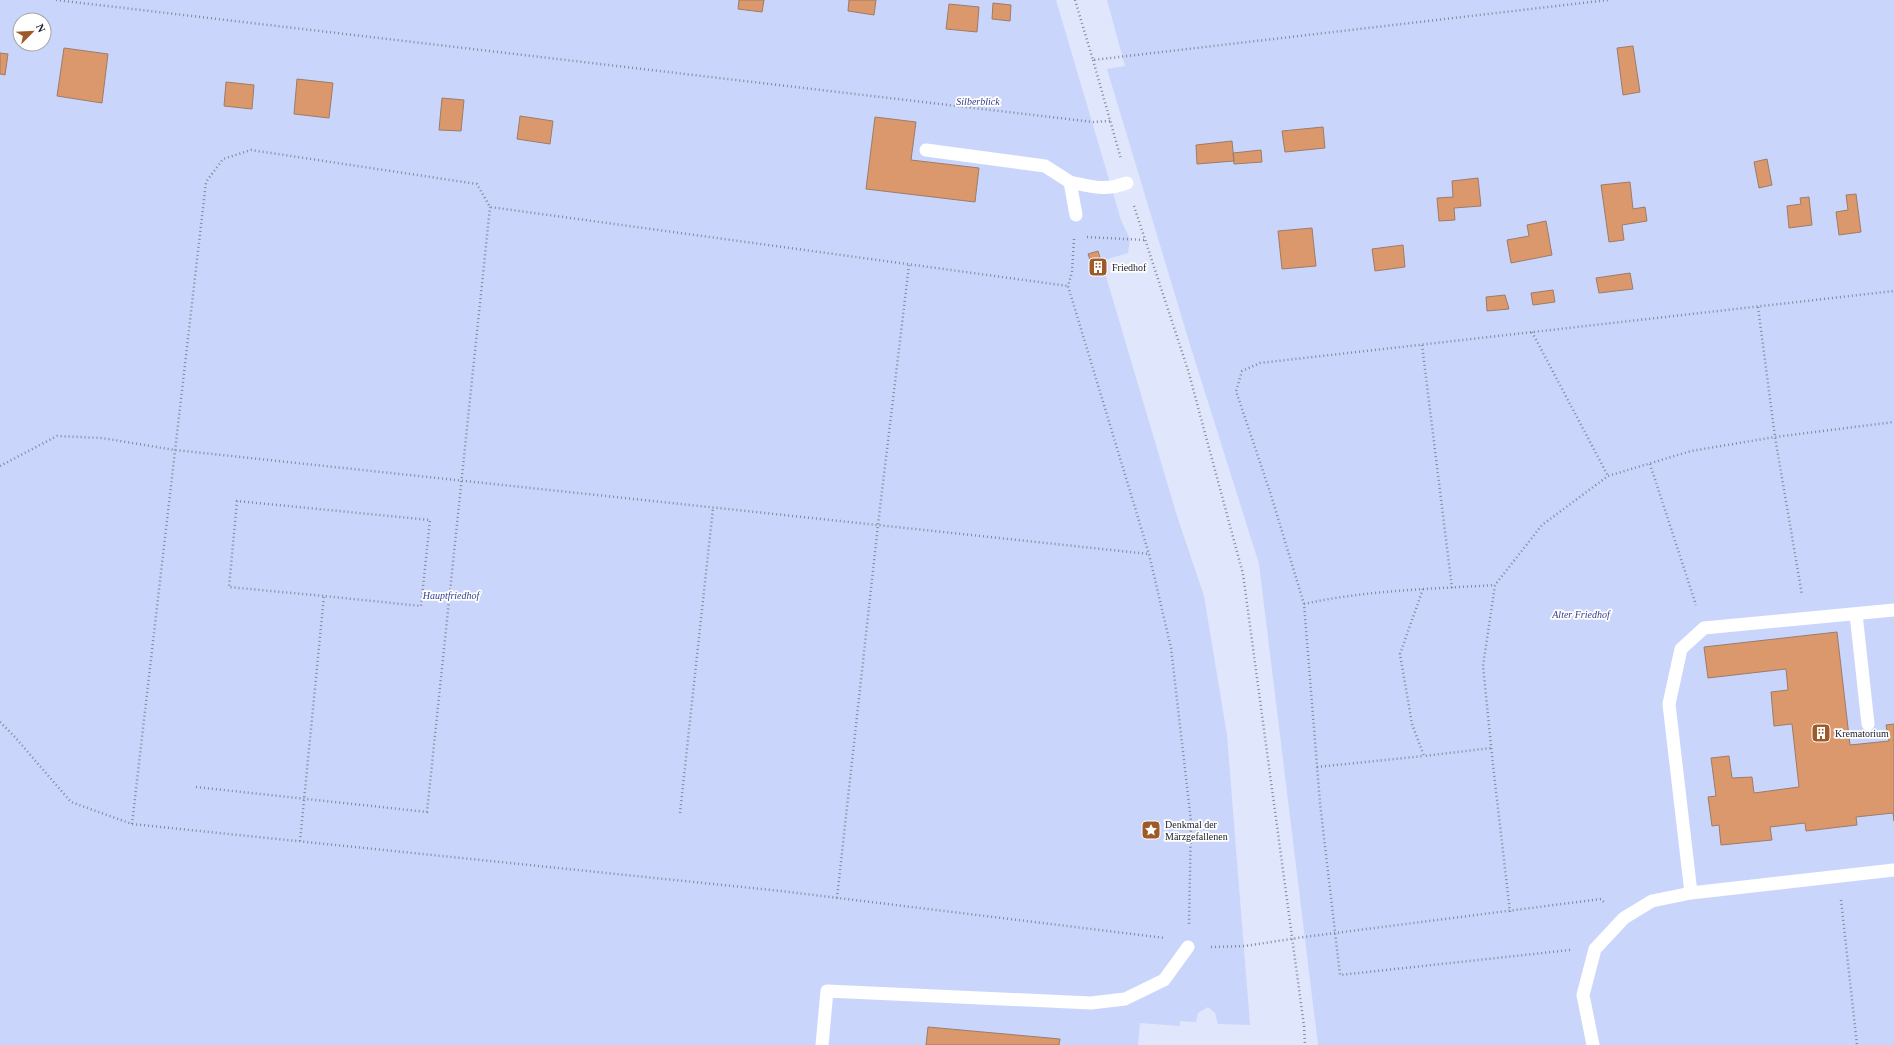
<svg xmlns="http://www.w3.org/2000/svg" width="1894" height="1045" font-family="'Times New Roman',serif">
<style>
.green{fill:#cad5fb;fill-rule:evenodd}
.building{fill:#da986c;stroke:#9c7c68}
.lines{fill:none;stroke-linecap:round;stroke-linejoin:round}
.path{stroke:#838899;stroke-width:2.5;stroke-dasharray:1 3;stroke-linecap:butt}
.lane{stroke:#fff;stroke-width:13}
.labels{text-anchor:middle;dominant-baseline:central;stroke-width:3.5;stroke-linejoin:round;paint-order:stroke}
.park-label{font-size:10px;font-style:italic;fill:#364290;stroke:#fff}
.poi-label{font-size:10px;fill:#181c28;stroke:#fff;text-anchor:start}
</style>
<rect width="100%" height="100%" fill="#e0e6fb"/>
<path class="green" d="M0 0H1056L1121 220 1130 239 1128 253 1101 261 1098 251 1088 254 1096 276 1105 273 1177 516 1204 596 1227 735 1250 1025 1218 1024 1215 1013 1208 1007 1198 1013 1196 1022 1180 1021V1026L1140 1023 1138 1045H0ZM20 20H44V44H20Z
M1107 0H1894V1045H1318L1259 564 1191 348 1107 69 1125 66Z"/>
<path class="building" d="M739 0H764L762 12 738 9Z
M849 0H876L874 15 848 11Z
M993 3 1011 5 1010 21 992 19Z
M949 4 979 7 977 32 946 29Z
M1633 46 1640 92 1623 95 1617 48Z
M64 48 108 54 102 103 57 96Z
M0 53 8 54 5 75 0 74Z
M297 79 333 83 329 118 294 114Z
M226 82 254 85 252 109 224 106Z
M442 98 464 100 461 131 439 130Z
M520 116 553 121 550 144 517 139Z
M875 117 916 122 911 160 979 168 975 202 866 189Z
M1323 127 1325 148 1285 152 1282 131Z
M1232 141 1234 161 1197 164 1196 145Z
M1261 150 1262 162 1234 164 1233 153Z
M1767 159 1772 185 1759 188 1754 162Z
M1478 178 1481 206 1454 208 1455 220 1439 221 1437 198 1453 197 1452 181Z
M1630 182 1633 209 1645 207 1647 221 1622 225 1624 240 1609 242 1601 185Z
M1856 194 1861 232 1839 235 1836 212 1848 210 1846 195Z
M1809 197 1812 225 1789 228 1787 206 1801 204 1800 198Z
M1546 221 1552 255 1511 263 1507 240 1529 236 1527 225Z
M1312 228 1316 266 1282 269 1278 231Z
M1403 245 1405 267 1375 271 1372 249Z
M1098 251 1105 273 1096 276 1088 254Z
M1630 273 1633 289 1599 293 1596 278Z
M1553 290 1555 302 1533 305 1531 293Z
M1505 295 1509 309 1487 311 1486 297Z
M1837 632 1850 745 1889 741 1886 725 1894 724V821L1893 813 1856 817 1857 825 1806 831 1805 823 1770 827 1772 840 1721 845 1719 825 1712 826 1708 797 1716 796 1711 758 1729 756 1732 778 1752 777 1754 793 1799 787 1792 724 1774 726 1771 692 1788 690 1786 669 1708 678 1704 647Z
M928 1027 1060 1039 1059 1045H926Z"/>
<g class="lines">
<path class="path" d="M56 0 1093 122 1110 121
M1075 0 1093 60 1608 0
M1093 60 1121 159
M1134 206 1188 370 1243 574 1304 1026 1305 1045
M1087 237 1144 240
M1074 239 1072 272 1068 286 1149 554 1171 648 1191 821 1189 924
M1758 307 1775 437 1802 595
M1532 332 1608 476
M1422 345 1452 588
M1650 464 1696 605
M0 466 57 436 102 438 175 450 1149 554
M1423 589 1400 654 1412 724 1424 756 1491 748
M1304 604C1366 590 1432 589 1495 585
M0 722 14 736 71 802 132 824 781 891 1165 938
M1317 767 1424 756
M196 787 427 812 490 207
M680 813 713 508
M132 824 206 182 223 159 251 150 477 184 490 207 1068 286
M300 841 324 596 421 606 430 520 237 501 229 587 324 596
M837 898 878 525 909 265
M1841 900 1857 1045
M1510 912 1493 765 1483 666 1495 585 1542 525 1608 476 1691 451 1775 437 1894 422
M1211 947 1245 946 1304 937 1601 899 1605 903
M1570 950 1340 975 1320 803 1304 604 1271 495 1236 391 1242 371 1260 363 1894 291"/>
<path class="lane" d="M926 150 1045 166 1070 182
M1076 215 1070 182C1093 187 1104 191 1127 183
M1856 614 1868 724
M1691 893 1669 704 1681 649 1704 628 1894 610
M822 1045 827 991 1091 1003 1125 999 1164 980 1188 947
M1593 1045 1583 995 1595 949 1624 918 1652 901 1691 893 1894 870"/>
</g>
<defs>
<g id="building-square" transform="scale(1)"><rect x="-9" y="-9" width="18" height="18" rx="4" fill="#9d5b29" stroke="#fff"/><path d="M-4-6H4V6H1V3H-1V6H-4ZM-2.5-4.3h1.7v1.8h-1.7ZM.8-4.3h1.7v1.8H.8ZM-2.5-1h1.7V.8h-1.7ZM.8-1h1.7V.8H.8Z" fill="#fff"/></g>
<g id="sight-square" transform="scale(1)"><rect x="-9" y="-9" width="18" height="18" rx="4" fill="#9d5b29" stroke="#fff"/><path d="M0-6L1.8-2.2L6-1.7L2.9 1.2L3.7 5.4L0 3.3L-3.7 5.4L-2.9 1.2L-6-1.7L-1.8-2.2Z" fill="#fff"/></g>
</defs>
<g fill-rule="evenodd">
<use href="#building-square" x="1098" y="267"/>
<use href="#building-square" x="1821" y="733"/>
<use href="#sight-square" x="1151" y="830"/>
</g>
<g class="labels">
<g class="park-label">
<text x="978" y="101">Silberblick</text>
<text x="451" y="595">Hauptfriedhof</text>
<text x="1581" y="614">Alter Friedhof</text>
</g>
<g class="poi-label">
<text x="1112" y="267">Friedhof</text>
<text x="1835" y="733">Krematorium</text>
<text x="1165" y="824">Denkmal der<tspan x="1165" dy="12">Märzgefallenen</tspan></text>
</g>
</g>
<g transform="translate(32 32) rotate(66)"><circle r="19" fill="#ffffff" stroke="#a3a4a9"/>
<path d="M0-3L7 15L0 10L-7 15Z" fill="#9d5b29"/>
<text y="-6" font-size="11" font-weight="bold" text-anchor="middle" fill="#181c28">N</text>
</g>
</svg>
